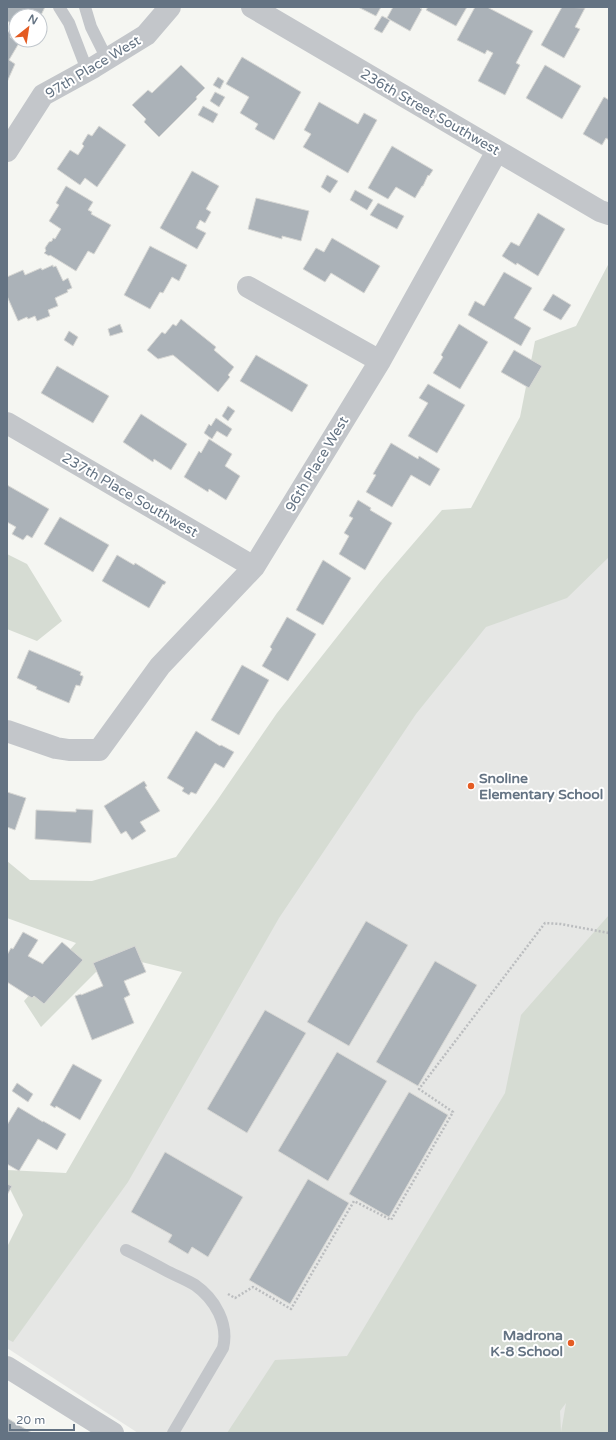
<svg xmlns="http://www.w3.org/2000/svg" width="616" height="1440" font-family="'Varela Round',sans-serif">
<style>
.built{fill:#e6e7e5}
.green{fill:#d6dcd3;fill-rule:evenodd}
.building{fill:#abb2b8;stroke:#d7d7d4}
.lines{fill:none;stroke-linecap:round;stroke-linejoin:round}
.path{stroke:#bbbdbf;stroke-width:2.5;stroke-dasharray:2 2;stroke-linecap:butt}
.lane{stroke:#c3c6ca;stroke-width:12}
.street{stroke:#c3c6ca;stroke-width:22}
.poi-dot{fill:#e45c23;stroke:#fff;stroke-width:1.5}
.labels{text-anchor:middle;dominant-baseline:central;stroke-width:4;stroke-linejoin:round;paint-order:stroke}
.street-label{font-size:14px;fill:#647383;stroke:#fff}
.poi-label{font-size:14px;font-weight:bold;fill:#647383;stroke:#fff;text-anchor:start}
</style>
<rect width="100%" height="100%" fill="#f5f6f2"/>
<path class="built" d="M609 319V1433H138L7 1348V1338Z"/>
<path class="green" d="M609 263V557L567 598 486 627 416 714 279 918 128 1182 13 1342 7 1339V1247L23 1215 7 1183V1170L66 1173 182 972 113 955 41 1027 24 1001 76 943 7 918V861L30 880 92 881 176 857 216 802 277 713 381 581 442 510 471 508 520 417 535 341 576 326Z
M7 554 27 564 62 621 37 641 7 629Z
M609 915V1433H227L275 1360 347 1356 505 1093 521 1015ZM566 1403 561 1432 560 1411Z"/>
<path class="building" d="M7 7H45L41 15 32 10 28 16 25 14 24 16H16V26L7 21Z
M358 7H381L376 16Z
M393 7H421L420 8 422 9 410 31 387 18Z
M428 7H467L456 26 426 10Z
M475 7H487L533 31 516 63 520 65 505 95 478 81 493 53 487 50 485 54 457 40Z
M562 7 585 8 575 27 580 29 564 58 541 45Z
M382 16 390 20 382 33 374 29Z
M7 31 12 34 10 37 19 43 9 60 15 64 7 82Z
M242 57 301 92 274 140 255 129 258 124 240 113 249 97 226 84Z
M181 65 205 88 196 97 197 99 159 137 144 122 146 119 132 105 148 90 152 93Z
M545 65 581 86 562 119 526 98Z
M218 77 224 81 220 89 213 85Z
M215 92 225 97 219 107 210 101Z
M604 97 609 100V140L606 138 602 145 583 134Z
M319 102 358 124 364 113 377 120 348 173 303 147 311 134 304 130Z
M203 106 218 114 213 123 198 115Z
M99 126 126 145 97 187 85 178 80 185 57 169 70 150 78 155 84 146 82 144 88 134 92 136Z
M392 146 433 170 429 176 428 175 423 186H422L415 198 396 187 388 199 368 188Z
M192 171 219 186 206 209 211 212 205 223 200 220 196 228 206 233 197 249 160 228Z
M327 175 338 181 330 193 321 187Z
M66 186 93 202 88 210 92 212 91 214 111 225 94 254 88 251 76 271 50 255 49 256 44 253 46 251 45 248 49 242 52 241 53 238 55 239 61 229 49 221 59 205 56 203Z
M355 190 373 200 367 210 350 200Z
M256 198 309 211 301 241 282 236V239L248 229Z
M378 203 404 216 397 229 370 215Z
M538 213 565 229 538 276 517 263 516 265 502 256 511 242 519 246Z
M332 238 380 266 364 293 331 273 325 282 303 269 316 248 324 252Z
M150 246 187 265 179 281 172 277 163 293 160 292 150 309 124 295Z
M53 265V267L56 266 63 281 68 278 72 288 67 290 68 292 55 298 58 306 48 310 50 316 37 321 35 316 28 319 27 317 18 321 7 296V277L23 270 25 275 41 268 42 270Z
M504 272 532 288 514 318 531 328 521 346 468 315 475 301 484 306Z
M553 294 571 305 561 320 543 310Z
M181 319 216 347 214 350 234 367 228 375 230 377 218 392 173 355 158 359 147 350 162 332 165 334 173 324 176 326Z
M120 324 123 332 110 336 108 329Z
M459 324 488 342 460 389 433 373 443 357 441 355Z
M69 331 78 337 73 346 64 340Z
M514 350 542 366 529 388 501 372Z
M256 355 308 385 292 412 240 381Z
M57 366 109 396 93 423 41 393Z
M428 384 465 405 437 453 408 436 428 403 419 398Z
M228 406 235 411 228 421 222 416Z
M141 414 187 444 171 470 154 459 153 462 123 442Z
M216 418 232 429 227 437 217 431 212 439 204 433 209 424 211 426Z
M209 439 232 454 225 466 240 476 226 500 209 489 208 492 184 477 199 451 201 453Z
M391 443 418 459 419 456 440 469 430 486 411 475 392 507 366 492 376 475 373 474Z
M7 485 49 509 32 538 27 535 23 540 12 534 16 527 7 522Z
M358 500 371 508 370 510 392 523 365 570 339 554 349 536 344 533 353 518 349 516Z
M60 517 109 545 93 572 44 544Z
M117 555 134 565 135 563 166 582 164 585 163 584 149 608 102 581Z
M323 560 351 578 323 625 296 610Z
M287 617 316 634 288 681 262 666 272 649 270 647Z
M29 650 81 672 80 675 83 676V678L80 686 76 685 69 703 36 689 37 687 17 678Z
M242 665 269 680 239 735 211 720Z
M196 731 220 746 221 745 234 752 224 768 215 763 196 794 191 792 189 795 182 791 184 788 167 778Z
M144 781 147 786 145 787 160 811 140 822 146 831 132 840 126 831 121 834 104 806Z
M7 792 26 798 15 830 7 827Z
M76 809 93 810 91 843 35 839 36 810 76 812Z
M366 921 408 945 349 1046 307 1022Z
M23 932 38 940 28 956 43 964V963L62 942 83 960 44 1004 34 996 32 998 7 982V955L11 948 13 949Z
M135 946 146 972 124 981 130 995 124 998 134 1023 92 1040 75 996 81 994V995L103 986 93 963Z
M435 961 477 985 418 1086 376 1062Z
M265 1010 306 1033 247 1133 207 1109Z
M337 1052 387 1081 328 1181 278 1151Z
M73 1064 102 1080 80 1120 56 1106 55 1108 50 1105Z
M17 1083 33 1094 28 1102 12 1091Z
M409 1092 448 1115 389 1217 349 1194Z
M18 1107 43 1122V1121L66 1134 57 1150 38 1139 19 1171 7 1164V1125Z
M165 1152 243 1197 208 1257 192 1247 188 1254 168 1242 172 1235 131 1212Z
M308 1179 349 1203 290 1304 249 1280Z
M7 1184 12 1186 7 1195Z
M7 1418 32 1433H7Z"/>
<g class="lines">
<path class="path" d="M228 1294 235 1298 253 1287 291 1309 354 1201 391 1220 453 1112 419 1089 545 923 561 924 609 933"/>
<path class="lane" d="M59 7 69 23 87 70
M85 7 91 27 107 59
M126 1250C139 1256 152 1263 165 1270 174 1275 185 1279 195 1285 215 1299 229 1324 223 1348L173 1433"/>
<path class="street" d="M252 7 600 211 609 214
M7 151 43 95 94 67 146 35 170 7
M248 287 380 361
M7 423 254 567
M7 731 56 748 69 750H99L160 666 254 567 380 361 497 151
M7 1367 113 1433"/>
</g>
<g class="poi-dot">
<circle cx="471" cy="786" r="4"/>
<circle cx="571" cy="1343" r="4"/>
</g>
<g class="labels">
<g class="street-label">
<text transform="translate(93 67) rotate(-31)">97th Place West</text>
<text transform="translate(430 112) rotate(30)">236th Street Southwest</text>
<text transform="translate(317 464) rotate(-59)">96th Place West</text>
<text transform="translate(130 495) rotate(30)">237th Place Southwest</text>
</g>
<g class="poi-label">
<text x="479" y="778">Snoline<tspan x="479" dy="16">Elementary School</tspan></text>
<text x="563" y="1335" text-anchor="end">Madrona<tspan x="563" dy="16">K-8 School</tspan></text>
</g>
</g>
<rect width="616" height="1440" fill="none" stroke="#647383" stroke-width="16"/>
<g transform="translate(28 28) rotate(30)"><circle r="19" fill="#ffffff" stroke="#c1c7cd"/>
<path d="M0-3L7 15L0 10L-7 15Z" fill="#e45c23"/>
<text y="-6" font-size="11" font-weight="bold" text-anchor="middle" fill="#647383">N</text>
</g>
<path d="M10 1424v6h64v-6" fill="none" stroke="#647383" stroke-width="2"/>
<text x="16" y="1424" font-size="12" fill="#647383" stroke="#ffffff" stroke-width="3" paint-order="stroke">20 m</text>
</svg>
